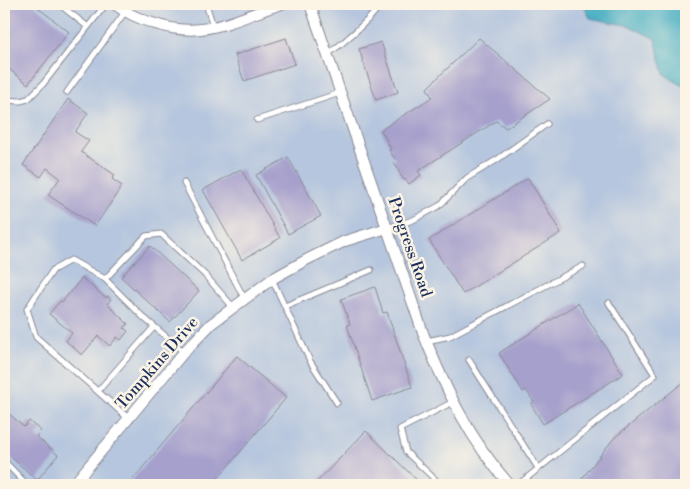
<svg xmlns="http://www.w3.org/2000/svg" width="690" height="489" font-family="'Libre Bodoni',serif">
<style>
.industrial{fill:#b6c6de}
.water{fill:#44adc3;stroke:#306e90}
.building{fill:#a6a0cc}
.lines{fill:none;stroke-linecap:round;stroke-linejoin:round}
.lane-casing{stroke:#898994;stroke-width:7}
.street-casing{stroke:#898994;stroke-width:12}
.lane{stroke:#fff;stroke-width:5}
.street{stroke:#fff;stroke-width:10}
.labels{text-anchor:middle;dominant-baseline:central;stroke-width:5;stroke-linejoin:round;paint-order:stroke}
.street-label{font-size:16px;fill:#1b2f5e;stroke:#fcf5e5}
</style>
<rect width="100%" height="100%" fill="#fcf5e5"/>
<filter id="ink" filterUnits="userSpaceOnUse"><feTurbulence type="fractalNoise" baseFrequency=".02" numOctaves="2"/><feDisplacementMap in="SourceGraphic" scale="10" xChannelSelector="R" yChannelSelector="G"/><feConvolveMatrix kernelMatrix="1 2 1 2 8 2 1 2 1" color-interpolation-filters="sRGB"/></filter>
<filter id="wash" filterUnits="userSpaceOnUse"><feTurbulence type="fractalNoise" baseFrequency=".0096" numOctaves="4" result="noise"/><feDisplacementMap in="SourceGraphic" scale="20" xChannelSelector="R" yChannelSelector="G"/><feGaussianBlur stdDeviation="1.12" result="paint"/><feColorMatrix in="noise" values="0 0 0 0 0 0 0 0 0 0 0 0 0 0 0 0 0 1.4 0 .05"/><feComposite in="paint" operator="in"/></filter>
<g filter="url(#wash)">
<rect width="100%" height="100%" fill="#f7e3ca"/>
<path class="industrial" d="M4 4H686V485H4Z"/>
<path class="water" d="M583 4H686V88L664 74 655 39 630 26 590 18Z"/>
<g id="blocks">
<path class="building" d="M4 4H33L69 32 28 84 4 65Z
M286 38 295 64 244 81 235 55Z
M479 38 550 99 506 128 496 121 418 171 421 175 409 184 405 179 404 180 398 171 399 170 393 161 395 159 389 150 391 149 381 130 432 97 427 88Z
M381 42 398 92 376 100 359 49Z
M68 99 88 113 75 132 89 141 81 152 115 175 112 179 122 186 95 226 48 195 60 178 47 168 41 177 23 165Z
M288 157 321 216 288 234 256 175Z
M241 169 280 238 242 260 203 190Z
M528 178 561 233 463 294 429 240Z
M150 246 199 291 170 322 121 277Z
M82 278 106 298 107 296 111 299 107 304 128 324 124 328 128 331 121 340 117 337 110 346 98 336 82 355 66 341 72 333 49 314 60 301 62 302Z
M375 287 383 313 387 312 412 387 372 401 347 325 350 324 341 299Z
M578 303 623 374 543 424 531 404 534 402 526 390 523 392 499 353Z
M237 356 286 398 212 485H128Z
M686 380V485H577L614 438Z
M4 409 24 427 29 421 41 431 36 436 58 455 37 480 4 451Z
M366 431 422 485H314Z"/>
</g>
</g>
<g filter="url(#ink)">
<use href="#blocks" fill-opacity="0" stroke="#898994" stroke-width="1"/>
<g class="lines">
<g class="lane-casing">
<path id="lane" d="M59 4 88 27
M206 4 213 26
M328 54C349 39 365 24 382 4
M67 92 125 12
M4 100 20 101 28 99 43 84 106 4
M257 120 340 93
M184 183 244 298
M387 228 413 220 439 206 467 178 498 159 547 124
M105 279 71 260 53 270 27 309 36 337 128 418
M272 279 310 361 337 403
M285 306 371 270
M427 341 450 336 583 266
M184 352 143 317 105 279 146 236 161 234 205 275 233 307
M469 360 538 468
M98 391 154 327
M4 461 27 485
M441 485 406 452 400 429 453 402
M518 485 655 375 609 303"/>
</g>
<g class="street-casing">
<path id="street" d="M114 4C136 20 173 33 201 29 228 26 255 12 282 4
M310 4 423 333C445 388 470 441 510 485
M73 485 184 352 211 324 272 279 308 259 345 241 387 228"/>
</g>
<use href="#lane" class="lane"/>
<use href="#street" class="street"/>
</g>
</g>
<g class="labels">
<g class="street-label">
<text transform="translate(410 247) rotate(71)">Progress Road</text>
<text transform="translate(157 363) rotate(-49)">Tompkins Drive</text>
</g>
</g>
<rect width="690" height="489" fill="none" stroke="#fcf5e5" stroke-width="20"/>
</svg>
